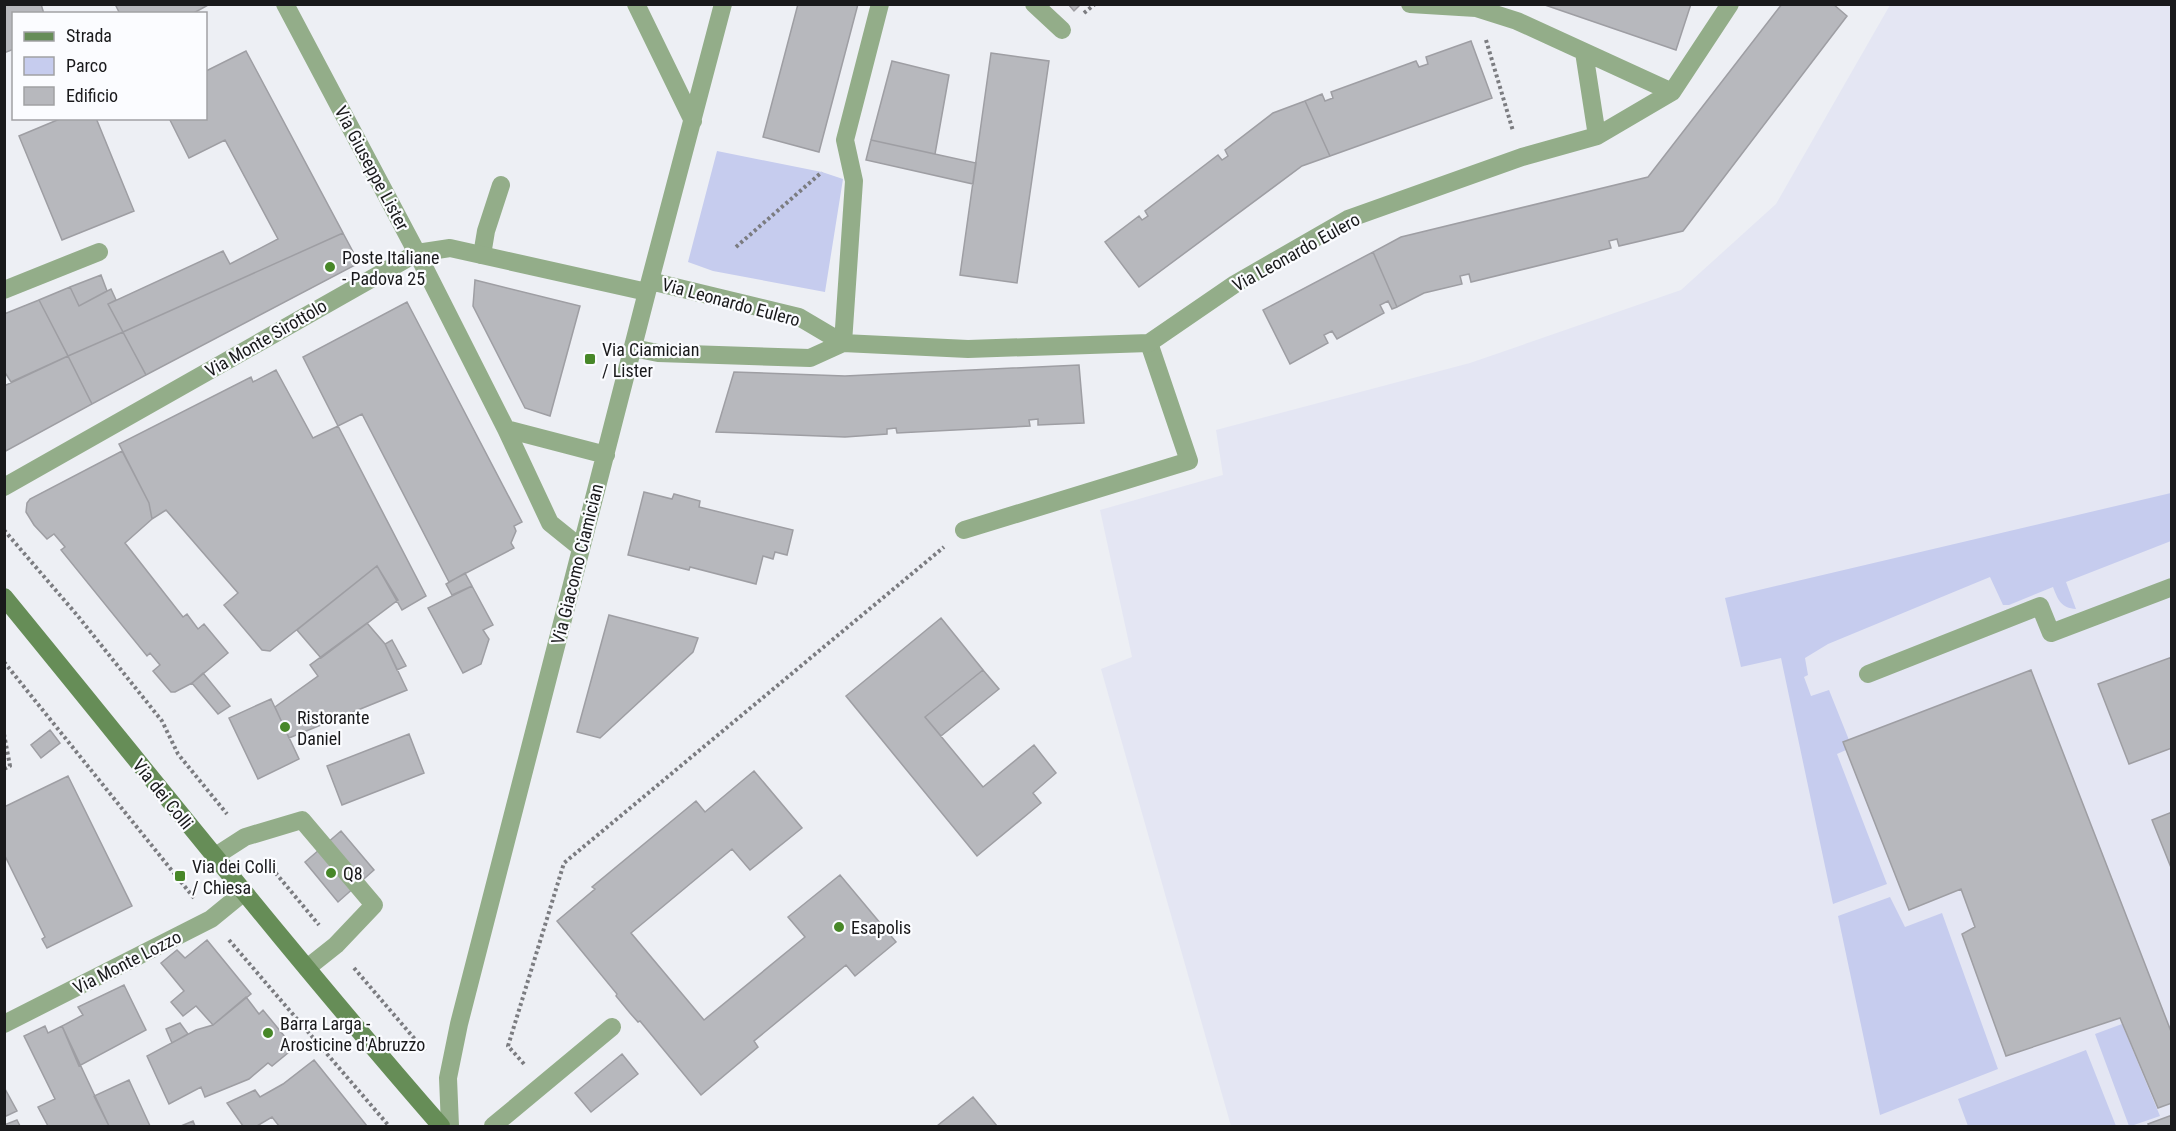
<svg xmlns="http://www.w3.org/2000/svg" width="2176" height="1131" font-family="'Roboto Condensed',sans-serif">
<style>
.built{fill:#e4e6f3}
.green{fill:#c6ccee}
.building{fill:#b7b8bd;stroke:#9e9ea3;stroke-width:1.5}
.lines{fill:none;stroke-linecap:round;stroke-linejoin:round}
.path{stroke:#7b7c80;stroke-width:4;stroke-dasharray:3 3;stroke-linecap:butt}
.lane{stroke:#93ad89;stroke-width:18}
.street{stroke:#93ad89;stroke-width:18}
.secondary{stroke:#668d57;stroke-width:18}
.poi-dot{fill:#478728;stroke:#fbfcff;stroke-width:2}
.labels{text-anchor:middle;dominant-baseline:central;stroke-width:4.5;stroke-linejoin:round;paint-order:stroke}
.street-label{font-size:18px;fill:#19191b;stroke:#fbfcff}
.poi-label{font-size:18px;fill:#19191b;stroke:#fbfcff;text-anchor:start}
</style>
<rect width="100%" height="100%" fill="#edeff4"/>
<path class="built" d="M1890 5H2171V1126H1231L1101 669 1132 657 1100 510 1223 475 1216 430 1470 363 1681 290 1776 204Z"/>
<path class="green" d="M717 151 822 172 843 179 825 292 713 271 688 262Z
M2171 493V541L2066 582 2076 609C2061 608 2058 600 2053 587L2009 605H2003L1990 577 1828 644 1805 658 1808 675 1804 677 1811 696 1829 690 1849 740 1843 742 1846 750 1837 754 1887 884 1833 904 1781 658 1741 667 1725 598Z
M1890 897 1905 927 1942 913 1998 1069 1880 1115 1838 916Z
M2122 1024 2160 1116 2131 1126H2129L2095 1034Z
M2086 1050 2116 1126H1968L1958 1099Z"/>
<path class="building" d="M4 4H41L44 14H14V49L4 53Z
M115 4H210L192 14H120Z
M798 4H858L819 152 763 137Z
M1068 4H1081L1074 11Z
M1542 4H1691L1676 50Z
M1782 4H1833L1847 16 1683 231 1619 246 1617 239 1609 241 1611 248 1471 282 1469 274 1460 276 1462 284 1424 293 1397 307 1373 252 1401 237 1648 177Z
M1471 41 1492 98 1330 156 1305 101 1322 94 1325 101 1333 98 1331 92 1416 61 1419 67 1428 64 1426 57Z
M246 51 343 233 123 332 108 304 223 251 230 264 278 239 225 140 189 158 169 118H206V71Z
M991 53 1049 61 1017 283 960 275Z
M892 61 949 75 935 154 871 140Z
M1305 101 1330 156 1302 166 1139 287 1105 242 1139 216 1142 220 1148 216 1145 211 1218 155 1222 160 1228 156 1225 150 1273 113Z
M62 118H96L134 211 62 240 19 136Z
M871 140 976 163 973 184 866 160Z
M343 233 359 263 146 375 123 332Z
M1373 252 1397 307 1392 309 1388 301 1380 305 1384 313 1337 339 1332 331 1324 335 1328 343 1290 364 1263 310Z
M101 275 107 291 79 306 70 287Z
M475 280 580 306 550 416 525 408 473 306Z
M70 287 79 306 111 289 116 300 108 304 123 332 68 356 39 300Z
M39 300 68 356 11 382 4 371V314Z
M407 302 522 522 514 526 516 531 511 543 514 548 449 582 362 414 338 426 303 357Z
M123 332 146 375 92 404 68 356Z
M68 356 92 404 4 452V386Z
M1079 365 1084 423 1038 425V419L1029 420 1030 426 897 433 896 428 887 429V434L845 437 716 432 734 372 845 376Z
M276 370 313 438 338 426 426 596 402 610 377 566 270 651 262 650 224 605 238 593 166 510 152 519 149 503 119 444 251 377 253 382Z
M122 451 149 503 152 519 125 543 183 617 187 614 198 629 204 624 228 653 192 683 175 692H171L153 671 160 665 150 653 147 656 61 550 65 547 54 534 47 539 34 525 26 512 27 503 30 499Z
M644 492 672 499 674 494 700 501 699 507 793 530 787 555 775 552 773 559 763 556 756 584 690 567 689 570 628 555Z
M377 566 398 600 321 658 297 630Z
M465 573 472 586 452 595 446 584Z
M472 586 493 625 483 630 489 639 481 664 463 673 428 608Z
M609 615 698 638 693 652 600 738 577 732Z
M941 618 983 670 925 717 983 787 1034 745 1056 773 1033 793 1041 803 977 856 846 696Z
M367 623 385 644 407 690 289 738 275 707 318 676 310 665Z
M392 640 406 666 397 670 385 644Z
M2172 657V748L2129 764 2098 684Z
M983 670 999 689 941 736 925 717Z
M2031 670 2172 1034V1103L2158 1108 2120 1018 2006 1056 1962 934 1975 927 1961 889 1909 910 1843 742Z
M203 673 230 706 218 714 192 683Z
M271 699 299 759 258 779 229 718Z
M50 730 60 743 41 758 31 745Z
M409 734 424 773 342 805 327 766Z
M754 771 802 828 750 870 732 849 631 933 704 1020 805 937 788 917 840 875 896 942 855 976 846 965 754 1041 758 1047 701 1095 640 1021 638 1022 630 1013 616 996 617 994 557 921 595 889 592 887 696 801 705 812Z
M68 776 132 906 47 948 42 939 45 937 4 854V807Z
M2172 812V870L2152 820Z
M341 831 374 870 338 902 305 862Z
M207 940 251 994 213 1025 196 1006 183 1016 171 1002 184 991 161 963 177 950 185 958Z
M124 985 146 1030 79 1066 62 1026 83 1015 78 1007Z
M246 997 259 1014 263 1010 294 1048 272 1066 268 1063 249 1079 205 1097 201 1087 169 1104 147 1056 196 1030 213 1025Z
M180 1023 188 1034 172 1043 166 1029Z
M45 1026 48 1033 62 1026 109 1126H48L38 1107 55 1099 24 1036Z
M622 1054 638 1074 591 1112 575 1093Z
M314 1060 367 1126H279L272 1117 257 1126H243L227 1103 255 1090 260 1097 283 1084Z
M129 1080 150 1126H109L94 1096Z
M4 1087 17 1111 4 1117Z
M973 1097 997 1126H937Z
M2172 1115V1126H2149L2148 1124Z
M17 1120 20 1126H4V1125Z
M193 1121 195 1126H181Z"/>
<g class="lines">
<path class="path" d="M1084 13 1095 4
M1486 40 1513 131
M736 247 822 172
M4 530 77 615 162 721 178 754 227 814
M4 662 194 898
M4 734 10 766 4 769
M264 859 319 925
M229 940 389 1126
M354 968 425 1051
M524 1064 508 1046 564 863 944 547"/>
<path class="lane" d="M482 255 486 231 501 185
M964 530 1189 461 1149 343
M1868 674 2040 606 2051 633 2172 587
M214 857 245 837 302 820 374 905 336 945 307 968
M493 1126 612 1027"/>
<path class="street" d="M285 4 417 253 506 429 550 523 581 548
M636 4 693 121
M1034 4 1062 30
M1410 4 1476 8 1517 21 1672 92
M1584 52 1597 136
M650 281 799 317 843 343
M4 290 99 252
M843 343 854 181 845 140 880 4
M633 348 658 353 810 358 843 343 968 349 1149 343 1235 284 1348 219 1522 157 1597 136 1672 92 1730 4
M506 429 606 455
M4 487 417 253 450 248 647 292
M4 1024 211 919 244 892
M450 1126 448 1078 459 1024 647 292 723 4"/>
<path class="secondary" d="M4 597C149 774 291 954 441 1126"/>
</g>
<g class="poi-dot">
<circle cx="330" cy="267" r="6"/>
<rect x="584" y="353" width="12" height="12" rx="3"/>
<circle cx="285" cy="727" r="6"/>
<circle cx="331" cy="873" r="6"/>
<rect x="174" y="870" width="12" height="12" rx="3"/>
<circle cx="839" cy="927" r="6"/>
<circle cx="268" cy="1033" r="6"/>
</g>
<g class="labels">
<g class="street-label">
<text transform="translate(372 168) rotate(62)">Via Giuseppe Lister</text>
<text transform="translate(1296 252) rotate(-29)">Via Leonardo Eulero</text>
<text transform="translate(731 302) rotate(15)">Via Leonardo Eulero</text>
<text transform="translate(266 338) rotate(-30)">Via Monte Sirottolo</text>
<text transform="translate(577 564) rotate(-76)">Via Giacomo Ciamician</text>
<text transform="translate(163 794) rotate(51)">Via dei Colli</text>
<text transform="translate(127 962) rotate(-27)">Via Monte Lozzo</text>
</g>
<g class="poi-label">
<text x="342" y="257">Poste Italiane<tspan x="342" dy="21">- Padova 25</tspan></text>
<text x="602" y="349">Via Ciamician<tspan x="602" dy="21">/ Lister</tspan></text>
<text x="297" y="717">Ristorante<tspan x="297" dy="21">Daniel</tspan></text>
<text x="192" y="866">Via dei Colli<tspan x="192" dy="21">/ Chiesa</tspan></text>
<text x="343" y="873">Q8</text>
<text x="851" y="927">Esapolis</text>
<text x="280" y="1023">Barra Larga -<tspan x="280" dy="21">Arosticine d'Abruzzo</tspan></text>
</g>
</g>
<rect width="2176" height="1131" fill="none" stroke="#19191b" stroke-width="12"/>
<rect x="12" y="12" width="195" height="108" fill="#fbfcff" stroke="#a1a1a4" stroke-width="1.5"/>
<rect x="24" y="32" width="30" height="9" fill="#668d57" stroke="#a1a1a4" stroke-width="1.5"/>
<text x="66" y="42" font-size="18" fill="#19191b">Strada</text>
<rect x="24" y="57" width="30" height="18" fill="#c6ccee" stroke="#a1a1a4" stroke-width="1.5"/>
<text x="66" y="72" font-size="18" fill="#19191b">Parco</text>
<rect x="24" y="87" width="30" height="18" fill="#b7b8bd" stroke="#a1a1a4" stroke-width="1.5"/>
<text x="66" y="102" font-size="18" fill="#19191b">Edificio</text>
</svg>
